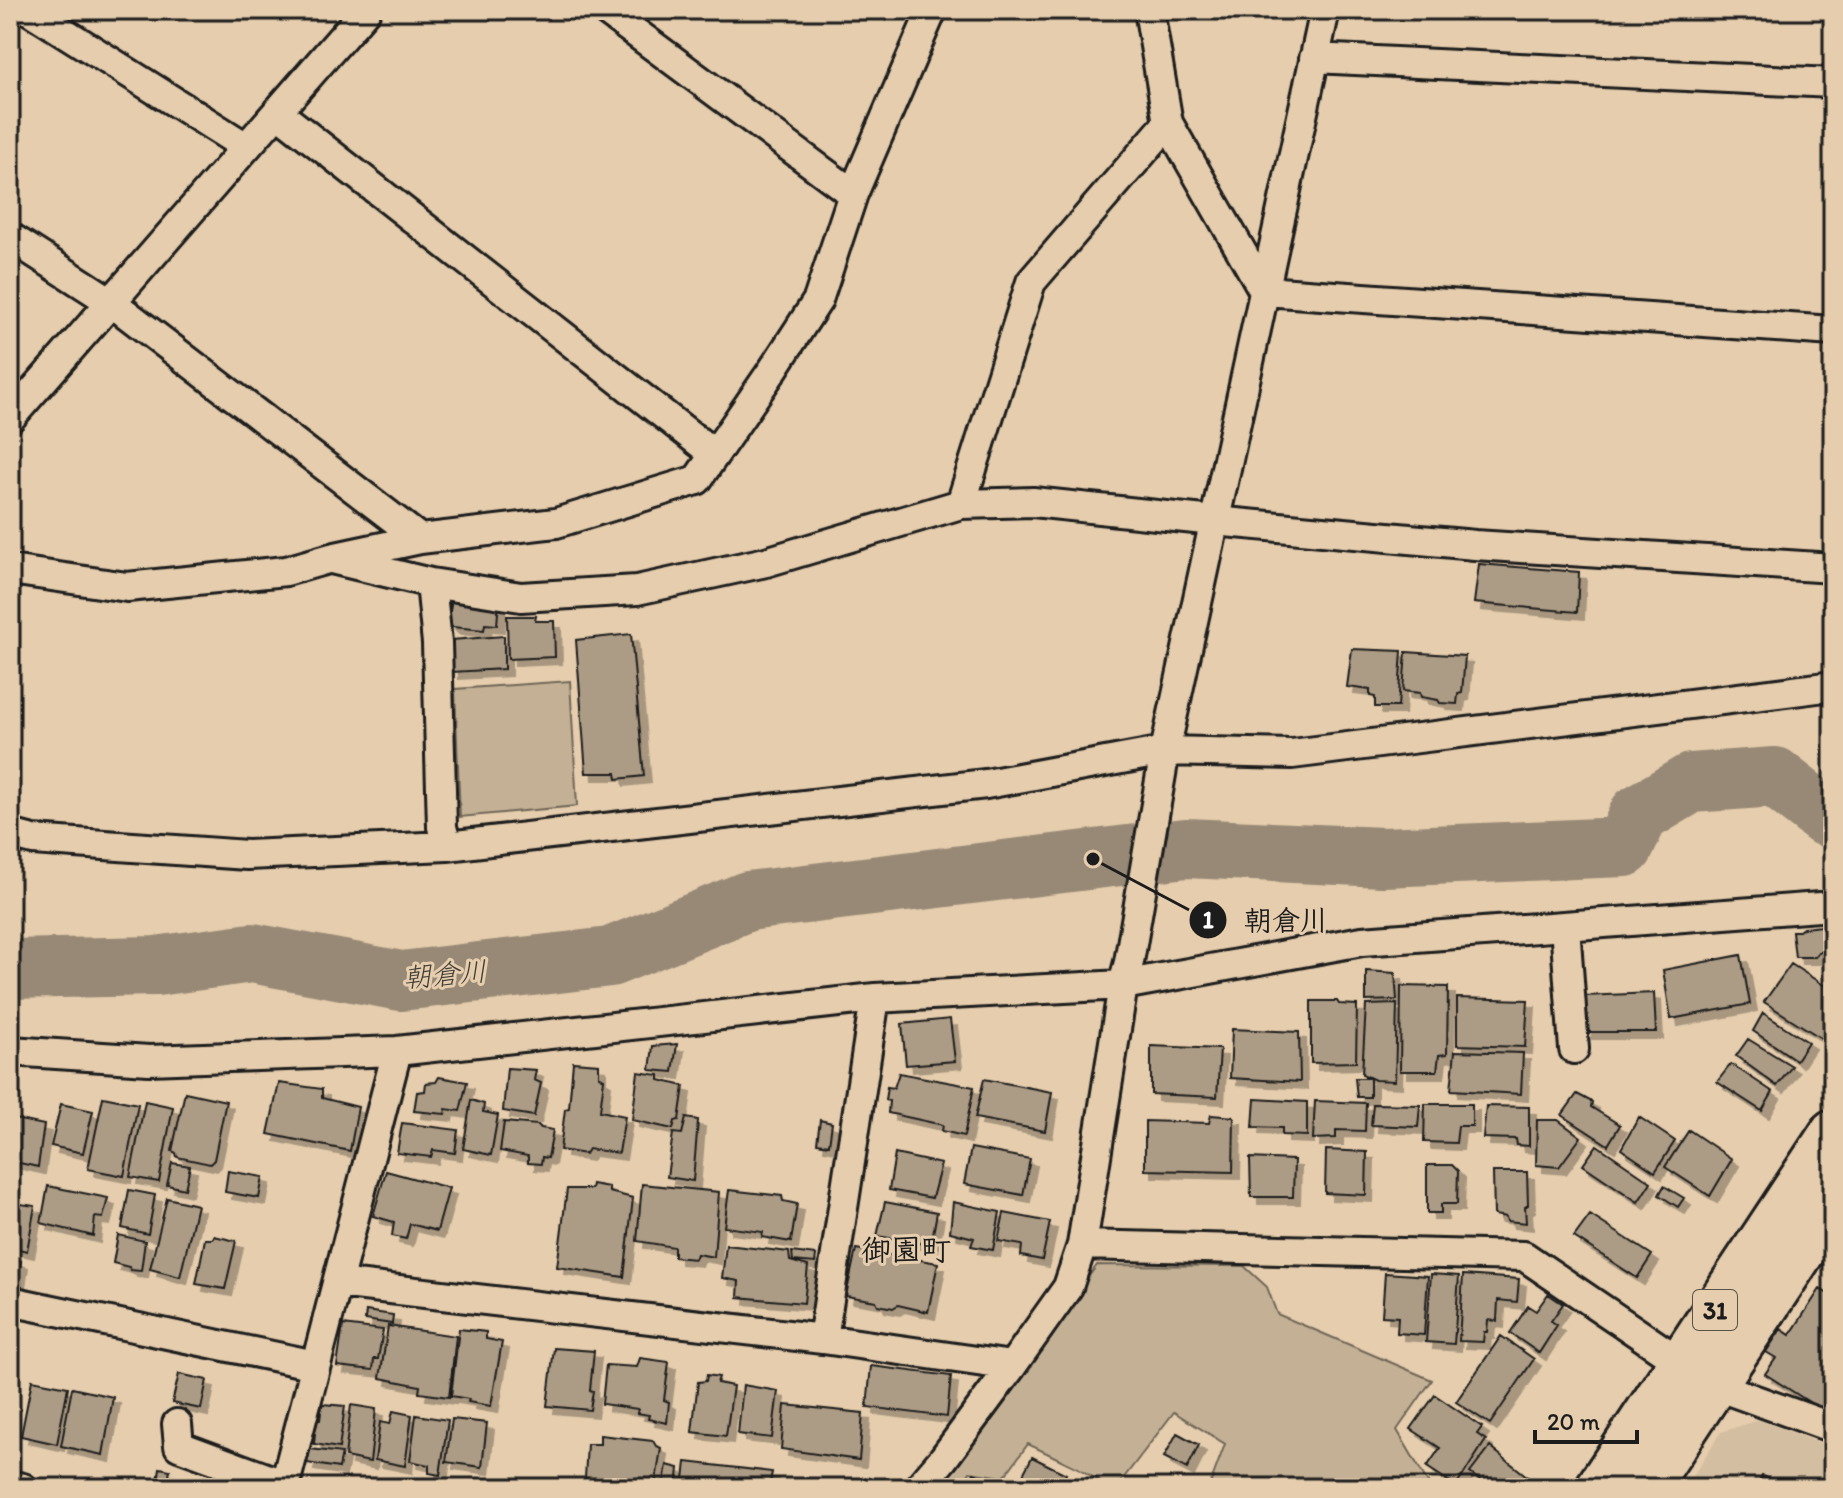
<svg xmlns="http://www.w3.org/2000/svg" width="1843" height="1498" font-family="Itim,'Klee One',sans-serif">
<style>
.built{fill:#d4bea1}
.green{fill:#c4b195;stroke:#706658;stroke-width:2}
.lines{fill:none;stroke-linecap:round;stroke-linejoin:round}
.river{stroke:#988976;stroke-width:60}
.building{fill:#ad9c85;stroke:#1c1c1c;stroke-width:2;filter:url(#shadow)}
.street-casing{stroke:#1c1c1c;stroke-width:34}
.primary-casing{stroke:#1c1c1c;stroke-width:50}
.street{stroke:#e5cdad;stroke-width:28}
.primary{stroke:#e5cdad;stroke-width:44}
.labels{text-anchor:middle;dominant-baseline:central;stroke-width:6;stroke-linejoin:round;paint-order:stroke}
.shield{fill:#e5cdad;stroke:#585148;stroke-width:2}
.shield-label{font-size:24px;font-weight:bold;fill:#1c1c1c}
.water-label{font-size:28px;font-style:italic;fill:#413d37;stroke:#e5cdad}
.quarter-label{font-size:30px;font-weight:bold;fill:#1c1c1c;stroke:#e5cdad}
.leader{fill:none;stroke:#1c1c1c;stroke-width:3}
.callout-dot{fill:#1c1c1c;stroke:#e5cdad;stroke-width:3}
.mark-label{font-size:24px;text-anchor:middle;font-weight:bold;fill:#fff}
.callout-label{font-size:28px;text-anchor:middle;font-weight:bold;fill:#1c1c1c;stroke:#e5cdad;stroke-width:6;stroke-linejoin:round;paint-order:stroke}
</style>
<defs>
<filter id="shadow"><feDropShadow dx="7" dy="7" stdDeviation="0" flood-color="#0004"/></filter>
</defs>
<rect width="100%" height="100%" fill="#e5cdad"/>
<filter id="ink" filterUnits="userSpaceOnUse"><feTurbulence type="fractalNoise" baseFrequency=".0125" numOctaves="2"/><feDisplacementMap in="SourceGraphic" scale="16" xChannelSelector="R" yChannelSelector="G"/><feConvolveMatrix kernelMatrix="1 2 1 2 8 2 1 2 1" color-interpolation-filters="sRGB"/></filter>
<g filter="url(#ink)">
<path class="built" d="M1759 1420 1833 1448V1488H1685L1721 1432Z"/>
<path class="green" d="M570 681 577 806 460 817 455 689Z
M1097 1265 1244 1266 1267 1287 1277 1314 1432 1380 1397 1430 1431 1488H1210L1209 1487 1225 1444 1174 1412 1116 1488H1111L1078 1468 1028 1444 1004 1477 970 1472 960 1488H933L960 1458Z"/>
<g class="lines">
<path class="river" d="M10 969 156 966 252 953 401 981 610 957 748 901 1186 848 1383 857 1624 847 1639 814 1691 783 1775 777 1826 817 1833 816"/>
</g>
<path class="building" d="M1479 564 1579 572 1577 612 1474 603Z
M453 593 499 600 497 625 485 624 484 630 452 627 448 623Z
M507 616H536L535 621H554L555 657 508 659Z
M631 634 644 776 617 779 616 773H586L576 640Z
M504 636V669L452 672 451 640Z
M1352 649 1402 651 1398 707H1375V697L1370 696V690L1347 687Z
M1406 652 1465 656 1462 693 1458 694 1457 704 1440 703 1438 700 1421 697 1420 693 1403 691Z
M1831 925 1833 951 1819 952 1815 957H1795L1792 931H1799L1803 928Z
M1741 955 1750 1004 1671 1019 1663 970Z
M1791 964 1833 991 1832 1045 1764 1002Z
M1366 971 1395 973 1397 1000 1366 1001Z
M1401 986 1448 987 1447 1054 1439 1055 1437 1071H1400Z
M1654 993 1656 1032H1585L1583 996Z
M1457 998 1528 1000 1525 1047 1457 1045Z
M1311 1001H1337L1339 1004 1357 1005 1356 1062 1311 1063Z
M1397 1004 1395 1081 1375 1080 1362 1074 1366 1005Z
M1763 1013 1808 1042 1796 1060 1753 1031Z
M950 1019 955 1061 906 1065 902 1024Z
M1232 1029 1299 1032 1300 1082 1230 1078Z
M1748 1039 1792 1066 1777 1086 1736 1056Z
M677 1044 673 1072 650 1070 653 1046Z
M1151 1046 1220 1049 1217 1097 1151 1094Z
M1455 1051 1523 1053 1521 1094 1451 1090Z
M573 1062 599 1064V1076L604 1079 600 1111 625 1116 619 1153 588 1149 585 1154 560 1150 565 1109 569 1108Z
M1731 1064 1773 1092 1762 1111 1717 1082Z
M507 1068 536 1070 534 1080 541 1083 534 1116 503 1111Z
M638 1072 659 1075V1080L684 1086 679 1120 675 1121 673 1129 632 1120Z
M899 1073 974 1087 964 1136 942 1131 943 1125 888 1113 889 1101 885 1100 887 1087 894 1088Z
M439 1077 467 1082 460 1111 446 1109 445 1114 414 1111 417 1092 425 1091 426 1083 436 1082Z
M1355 1078H1370V1097H1357Z
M984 1079 1052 1092 1045 1131 975 1118Z
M279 1083 322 1089V1098L358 1107 350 1151 268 1134Z
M185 1092 226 1101 214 1160 210 1164 177 1157 176 1153 172 1151Z
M1577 1094 1592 1102 1591 1107 1620 1125 1608 1145 1562 1115Z
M103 1097 138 1104 124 1176 88 1169Z
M1255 1099 1307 1102V1136L1282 1135V1128L1253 1127Z
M471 1100 484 1104 483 1112 498 1115 491 1155 463 1149Z
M145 1101 173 1107 159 1182 130 1177Z
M1315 1101 1366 1103 1365 1131 1336 1130V1138L1313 1139Z
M61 1104 93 1111 83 1153 51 1146Z
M1373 1104 1420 1105 1418 1127 1371 1125Z
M1425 1104H1472V1126H1458L1456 1143 1424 1142Z
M1486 1106 1529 1107V1146L1517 1145 1516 1139 1483 1138Z
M1211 1115 1234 1117 1233 1172 1145 1170V1121L1209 1123Z
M1639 1117 1675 1141 1655 1172 1621 1149Z
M10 1118 44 1125 38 1167 10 1161Z
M686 1118 698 1120 693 1181 667 1177 673 1133 682 1134Z
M820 1120 832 1123 829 1145 817 1143Z
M1537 1120H1558L1581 1137 1559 1167 1536 1165Z
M504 1122 538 1125 541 1128 553 1130 548 1158 542 1157 541 1164 528 1163V1156L500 1151Z
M402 1123 458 1130 455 1153 433 1150 431 1157 397 1153Z
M1689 1130 1732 1159 1710 1196 1665 1167Z
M1597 1145 1651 1182 1638 1202 1583 1165Z
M971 1148 1030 1159 1023 1195 964 1184Z
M1326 1150 1367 1152 1366 1195 1325 1193Z
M895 1154 941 1164 932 1198 889 1190Z
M1250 1158 1294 1160 1293 1197H1251Z
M172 1163 190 1166 185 1189 167 1185Z
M1427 1165H1452L1458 1171 1457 1204H1441V1213H1427Z
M228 1171 263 1177 259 1198 225 1192Z
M386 1171 449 1188 437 1231 410 1224 406 1239 392 1236 394 1222 373 1216Z
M1493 1172H1527L1528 1205 1525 1207 1526 1223 1507 1221 1506 1217 1494 1215Z
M592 1184 609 1187V1192L633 1198 624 1277 557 1267 567 1189H591Z
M642 1184 719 1192 714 1257 697 1254 695 1259 674 1257V1247L637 1241Z
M48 1186 108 1198 103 1218 95 1217 93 1236 41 1223Z
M1664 1186 1684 1198 1678 1207 1659 1195Z
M129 1190 155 1195 148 1234 122 1228Z
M729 1190 782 1196 783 1201 797 1204 791 1242 762 1237 763 1232 724 1227Z
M10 1196 15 1197 13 1203 35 1206 27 1251 10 1247Z
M167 1198 197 1205 180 1277 150 1269Z
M885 1202 937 1212 931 1245 877 1236Z
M953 1202 1000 1212 993 1250 971 1246 974 1238 950 1232Z
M1004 1213 1050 1222 1042 1260 1021 1256 1022 1245 998 1241Z
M1590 1215 1652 1255 1637 1278 1574 1237Z
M118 1235 145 1241 141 1271 130 1270 129 1267 113 1263Z
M214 1236 236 1241 225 1289 196 1284 205 1239H213Z
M726 1245 789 1252 790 1261 808 1266 804 1303 738 1297 739 1281 722 1278Z
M856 1249 938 1263 928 1312 898 1305 893 1308 878 1305 876 1301 846 1296Z
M792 1252 816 1255 815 1263 793 1261Z
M11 1258 21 1261 18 1280 10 1278Z
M1385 1273 1428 1276 1424 1335 1397 1333 1398 1317 1382 1316Z
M1431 1274 1459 1276 1454 1344 1426 1342Z
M1463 1275 1519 1279 1517 1302 1498 1300 1497 1321 1488 1320 1487 1332H1484L1483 1342 1459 1341Z
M1820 1289 1833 1297V1400L1825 1412 1765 1374 1776 1358 1766 1352 1781 1329 1790 1335Z
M1548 1294 1563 1304 1551 1321 1557 1325 1539 1353 1510 1333 1528 1306 1536 1311Z
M366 1311 393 1315 392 1324 365 1320Z
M343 1325 383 1330 378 1359H374L373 1370 337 1366Z
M388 1326 456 1336 449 1397 419 1393 420 1386 380 1378Z
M459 1329 486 1332V1339L502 1342 491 1406 468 1402 469 1399 451 1396Z
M1501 1336 1534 1359 1490 1424 1456 1402Z
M554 1348 594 1351 590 1390 593 1391 590 1410 547 1406Z
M640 1358 669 1362 664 1400 669 1402 667 1423 648 1419 649 1415 637 1413 638 1409 602 1404 606 1365 637 1367Z
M871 1366 951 1376 947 1417 867 1407Z
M179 1374 207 1380 201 1409 172 1403Z
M707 1375 719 1377 717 1383 733 1386 726 1436 692 1432 698 1382 706 1381Z
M32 1380 68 1387 57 1444 21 1436Z
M743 1385 778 1391 772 1438 738 1434Z
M72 1388 113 1397 103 1455 61 1446Z
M1435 1395 1482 1427 1477 1434 1486 1440 1456 1486 1427 1467 1440 1448 1411 1429Z
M322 1404 345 1406 339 1448 314 1444 316 1420H320Z
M351 1405 376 1409 370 1462 345 1457Z
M785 1405 863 1413 859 1460 781 1449Z
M393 1411 412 1415 405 1466 375 1460 380 1422 390 1424Z
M416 1415 448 1420 440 1475 429 1473V1465L410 1461Z
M452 1419 487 1423 482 1467 446 1462Z
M1177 1433 1199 1445 1187 1469 1164 1457Z
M600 1435 653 1441 656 1446 661 1448 655 1488H623L621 1485V1482L585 1478 587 1444H600Z
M1490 1447 1542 1488H1490L1470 1473Z
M310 1449 342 1453 339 1468 307 1463Z
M1032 1457 1066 1474 1059 1488H1062H1016Z
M686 1462 772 1472 769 1488H683Z
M667 1465 679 1468 677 1488H663Z
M160 1468 170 1470 167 1488H157Z
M974 1473 1003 1488H967Z
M1762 1476 1781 1484 1780 1488H1756Z"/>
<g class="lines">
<g class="street-casing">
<path id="street" d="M29 10 246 147
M605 10 853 194
M1149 10 1168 123 1264 291 1833 331
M1314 58 1833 83
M277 112 714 454
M10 237 111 302 420 539
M10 418 366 10
M961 504 1033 502 1214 521 1475 545 1833 568
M335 560 431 583 521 597 637 590 766 562 961 504 1031 282 1168 123
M10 570 127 587 286 571 331 558 420 539 556 523 697 480 772 371 818 300 853 194 932 10
M431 583 437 643 442 827 447 846
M10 834 33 840 247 855 447 846 986 784 1165 751 1292 754 1833 686
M1565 926 1574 1049
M10 1051 149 1060 397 1051 875 998 1123 985 1362 941 1833 906
M1082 1245 1123 985 1129 962 1165 751 1325 10
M338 1283 823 1339 1012 1366 1068 1287 1082 1245 1524 1256 1714 1385 1833 1428
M10 1301 315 1365
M823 1339 875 998
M177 1424 179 1446 285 1485
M10 1485 23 1488
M284 1488 397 1051
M918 1488 943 1459 1012 1366"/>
</g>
<g class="primary-casing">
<path id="primary" d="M1598 1488 1833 1132
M1646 1488 1833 1205"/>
</g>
<use href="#street" class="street"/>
<use href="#primary" class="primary"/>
</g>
</g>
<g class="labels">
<rect class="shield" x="1693" y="1290" width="44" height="40" rx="6"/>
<g class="shield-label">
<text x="1715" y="1310">31</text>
</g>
<g class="water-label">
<text transform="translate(445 974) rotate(-5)">朝倉川</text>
</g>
<g class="quarter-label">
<text x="906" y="1249">御園町</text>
</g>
</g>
<path class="leader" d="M1093 859L1208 920"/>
<g class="callout-dot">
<circle cx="1093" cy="859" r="8"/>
<circle cx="1208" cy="920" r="20"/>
</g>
<g class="mark-label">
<text x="1208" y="928">1</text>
</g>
<g class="callout-label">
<text x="1286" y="930">朝倉川</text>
</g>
<rect width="1843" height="1498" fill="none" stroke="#e5cdad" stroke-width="40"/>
<rect x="20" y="20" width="1803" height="1458" fill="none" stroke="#1c1c1c" stroke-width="3" filter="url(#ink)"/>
<path d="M1535 1430v12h102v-12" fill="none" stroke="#1c1c1c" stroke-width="4"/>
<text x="1547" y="1430" font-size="24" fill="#1c1c1c" stroke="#e5cdad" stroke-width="6" paint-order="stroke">20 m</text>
</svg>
